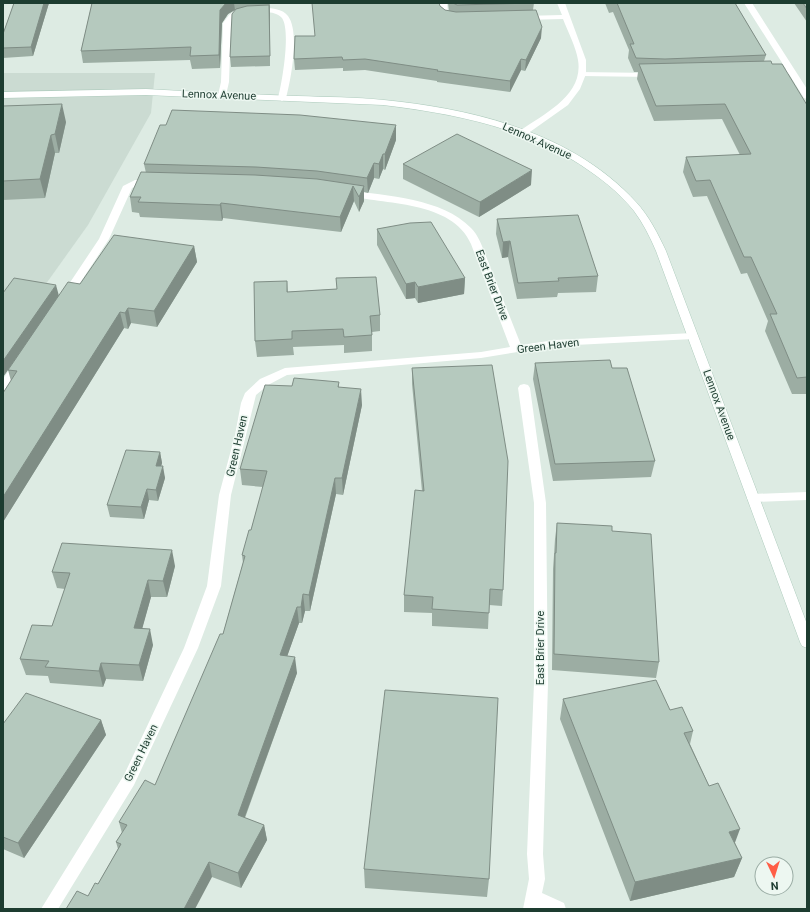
<svg xmlns="http://www.w3.org/2000/svg" width="810" height="912" font-family="Roboto,sans-serif">
<style>
.built{fill:#cbdbd2}
.lines{fill:none;stroke-linecap:round;stroke-linejoin:round}
.secondary-casing{stroke:#afccbe;stroke-width:1}
.lane{fill:#fff;fill-rule:evenodd}
.street{fill:#fff;fill-rule:evenodd}
.secondary{fill:#fff;fill-rule:evenodd}
.wall{fill:#9cada3}
.shaded-wall{fill:#7f8d85}
.building{fill:#b5c9be;stroke:#7f8d85}
.labels{text-anchor:middle;dominant-baseline:central;stroke-width:3;stroke-linejoin:round;paint-order:stroke}
.street-label{font-size:11px;fill:#1d3c30;stroke:#edf7f1}
</style>
<rect width="100%" height="100%" fill="#ddebe3"/>
<path class="built" d="M3 73H155L151 113 88 225 3 344Z"/>
<g class="lines">
<g class="secondary-casing">
<path id="secondary" d="M146 89C196 92 247 94 297 96 326 97 356 97 384 100 475 109 573 133 636 202 649 216 658 234 666 251L807 624V648L802 646 800 642 656 251C650 237 643 223 634 211 622 196 607 183 591 172 530 128 456 114 383 105L146 95 3 98V92Z"/>
</g>
<path class="lane" d="M744 3H752L807 89V99L804 98 789 74H771L767 72 771 70 786 69Z
M579 72 652 73 656 75 652 77 582 76H579Z
M807 492V500L753 502 749 501 747 498 749 495 753 494Z"/>
<path class="street" d="M439 3H447L448 13 455 16V20H449L441 16Z
M557 3H565L586 60V74L580 89 568 105 527 134H521L520 132 521 130C544 114 584 95 578 60 576 47 568 32 563 19L522 20 518 18 522 16 562 15Z
M265 8C272 8 283 9 288 16 300 32 291 79 286 98L282 101 278 98C282 83 291 31 282 18 276 11 264 12 255 13 245 14 237 14 231 23L229 82 226 95 222 98 219 97 218 95 221 82 223 23 229 15 235 11Z
M135 180H152L157 183C150 188 140 184 132 188L109 239 70 298H62L61 296 99 239 123 186Z
M348 190C387 196 442 198 471 228 481 238 485 255 491 269 501 294 511 320 521 345L555 340 693 333 698 336 693 339 555 346 481 358 287 375 268 385 256 395 231 495 221 586 198 648 134 785 58 909H41L124 775 184 648 207 586 219 495 235 435 241 403 245 393 260 379 285 368 481 352 510 347 471 244C452 200 384 205 345 195L343 193 345 191Z
M19 360 23 361 25 364 7 391 3 392V379L15 361Z
M524 384 528 385 530 388 546 503 548 683 543 854 545 879 542 893 564 903 566 909H523L529 879 527 854 534 683V503L518 388 520 385Z"/>
<use href="#secondary" class="secondary"/>
</g>
<path class="wall" d="M14 3H49L33 56 3 58V34Z
M92 3H270V66L231 67 230 57 236 9 228 14 222 23 220 68 192 69 190 60 83 63 81 51Z
M448 3H534L533 10 541 38 525 71 521 70 510 92 437 82V81L365 70 343 71V68L295 70 294 59 440 6 445 10 449 11Z
M605 3H735L766 55 764 61 772 64 807 105V394H792L765 331 768 321 747 273 741 274 707 196 693 197 683 172 686 157 740 155 722 119 654 121 637 79 638 72H634L628 58 629 50 613 12 609 13Z
M794 3H807V22Z
M3 106 66 122 59 153H55L45 198 3 200Z
M396 140 385 170 383 169 379 179 374 178 368 193 364 192V201L359 212 354 201 341 232 223 218 222 221 140 217 139 213 132 212 130 197 146 173 144 164Z
M403 164 531 185 479 217 403 179Z
M497 219 598 276 596 292 558 293 557 297 517 299 508 257 502 258 496 234Z
M377 229 465 278 464 294 418 303 415 298 406 299 377 245Z
M194 246 197 262 157 327 131 323 128 329 124 328 3 522V393L11 381 8 370 3 377V293L59 295 80 284Z
M336 278 380 315V331L372 332V351L344 353V345L293 347 294 355 257 357 255 341 287 281 288 292 337 289Z
M535 363 612 368 655 461 651 477 553 481 533 379Z
M412 368 503 590 502 606 489 605 488 629 432 626V613L404 612V595L422 491 412 384Z
M339 382V387L362 405 343 495 336 494 310 611H305L302 623H299L287 656 297 673 245 818 264 825 267 840 241 888 212 877 88 896 98 884 118 849 116 842 122 833 119 822 155 785 223 634 243 563 242 555 251 530 263 487 242 485 240 469 292 386Z
M160 452 162 463 161 466 165 478 158 501 149 500 144 519 110 517 107 505Z
M557 523 612 531 659 662 656 678 552 670 553 569 554 555 555 539Z
M175 566 167 597H151L142 628 153 645 143 681 106 679 103 687 50 683 48 676 26 675 20 659 52 626 65 589 57 588 52 572Z
M563 699 670 710 693 731 690 744 742 858 734 877 630 901 560 719Z
M101 720 106 735 24 858 3 849V724Z
M364 869 489 879 487 897 365 888Z"/>
<path class="shaded-wall" d="M44 3H49L33 56 31 47Z
M226 3H234L235 10 228 14 222 23 220 68 219 55 220 10Z
M269 5 270 14V66V56Z
M542 27 541 38 525 71 526 60Z
M521 59V70L510 92V81Z
M62 104 66 122 59 153 55 134Z
M396 125V140L385 170V154Z
M51 135 55 153 45 198 40 179Z
M383 154V169L379 179V164Z
M374 163V178L368 193 367 178Z
M532 170 531 185 479 217 480 202Z
M353 186 354 201 341 232 340 217Z
M364 186V201L359 212V197Z
M221 203 223 218 222 221 220 205Z
M510 241 508 257 502 258 503 242Z
M194 246 197 262 157 327 154 311Z
M465 278 464 294 418 303V287Z
M415 282V298L406 299V284Z
M56 285 59 296 3 377V361Z
M128 308 131 323 128 329 125 313Z
M120 312 124 328 3 522V497Z
M361 389 362 405 343 495 342 478Z
M160 452 162 463 158 477 156 466Z
M163 466 165 478 158 501 156 490Z
M335 478 336 494 310 611 309 595Z
M147 489 149 500 144 519 141 507Z
M172 550 175 566 167 597 163 581Z
M148 580 151 597 138 644 134 628Z
M303 594 305 611 302 623 301 607Z
M297 607 299 623 282 671 280 655Z
M150 629 153 645 143 681 139 665Z
M295 657 297 673 240 830 238 815Z
M101 663 106 679 103 687 99 671Z
M101 720 106 735 24 858 18 843Z
M264 825 267 840 241 888 238 873Z
M740 829 733 848 729 832Z
M742 858 734 877 630 901 635 882Z
M209 862 212 877 195 909H184Z"/>
<path class="building" d="M14 3H44L31 47 3 48V34Z
M92 3H226L220 10 219 55 190 56 191 47 81 51Z
M312 3H439L440 6 445 10 456 12 536 10 542 27 526 60 521 59 510 81 437 71 438 70 365 59 343 60 342 57 294 59 295 36H315Z
M453 3H534L457 5Z
M617 3H735L766 55 665 59 636 58 630 44H634Z
M803 3H807V9Z
M269 5 270 56 230 57 232 14 236 9 247 6Z
M771 61 772 64H782L807 105V377L797 378 770 314H777L751 257H744L710 180 696 181 686 157 751 154 725 104 656 106 639 64Z
M62 104 55 134 51 135 40 179 3 181V106Z
M172 110 300 115 396 125 385 154H383L379 164 374 163 367 178 317 171 256 167 144 164 160 125H166Z
M457 134 532 170 480 202 403 164Z
M141 172 255 175 317 179 364 186 359 197 353 186 340 217 221 203 220 205 138 202 141 197H130Z
M578 215 598 276 558 278 559 281 518 283 510 241 503 242 497 219Z
M431 222 465 278 418 287 415 282 406 284 377 229 410 223Z
M114 235 194 246 154 311 128 308 125 313 120 312 3 497V393L17 371 8 370 68 282 80 284Z
M376 277 380 315 370 316 372 335 344 337 343 329 292 331V339L255 341 254 282 287 281V292L337 289 336 278Z
M14 278 56 285 3 361V293Z
M610 360 612 368H627L655 461 555 464 535 363Z
M492 365 508 461 503 590 490 589 489 613 432 609 433 597 404 595 415 490 424 491 412 368Z
M294 378 339 382 338 387 361 389 342 478H335L309 595 303 594 301 607H297L280 655 295 657 238 815 264 825 238 873 209 862 184 909H66L77 891 88 896 95 883 98 884 121 844 116 842 127 825 119 822 145 780 155 785 220 634H223L245 556 242 555 249 530H251L267 471 240 469 265 385 292 386Z
M126 450 160 452 156 466H163L156 490 147 489 141 507 107 505Z
M557 523 612 526V531L651 534 659 662 554 654 555 553H556Z
M62 543 172 550 163 581 148 580 134 628 150 629 139 665 101 663 99 671 45 667 49 661 20 659 32 625 52 626 70 573 52 572Z
M656 680 670 710 682 707 693 731 684 733 709 786 718 783 740 829 729 832 742 858 635 882 563 699Z
M385 690 498 698 489 879 364 869Z
M26 693 101 720 18 843 3 837V724Z"/>
<g class="labels">
<g class="street-label">
<text transform="translate(219 95) rotate(2)">Lennox Avenue</text>
<text transform="translate(537 141) rotate(24)">Lennox Avenue</text>
<text transform="translate(492 285) rotate(69)">East Brier Drive</text>
<text transform="translate(548 346) rotate(-7)">Green Haven</text>
<text transform="translate(719 405) rotate(70)">Lennox Avenue</text>
<text transform="translate(237 446) rotate(-77)">Green Haven</text>
<text transform="translate(540 648) rotate(-90)">East Brier Drive</text>
<text transform="translate(141 753) rotate(-64)">Green Haven</text>
</g>
</g>
<rect width="810" height="912" fill="none" stroke="#1d3c30" stroke-width="8"/>
<g transform="translate(774 876) rotate(176)"><circle r="19" fill="#edf7f1" stroke="#9aaca4"/>
<path d="M0-3L7 15L0 10L-7 15Z" fill="#ff5e46"/>
<text y="-6" font-size="11" font-weight="bold" text-anchor="middle" fill="#1d3c30">N</text>
</g>
</svg>
